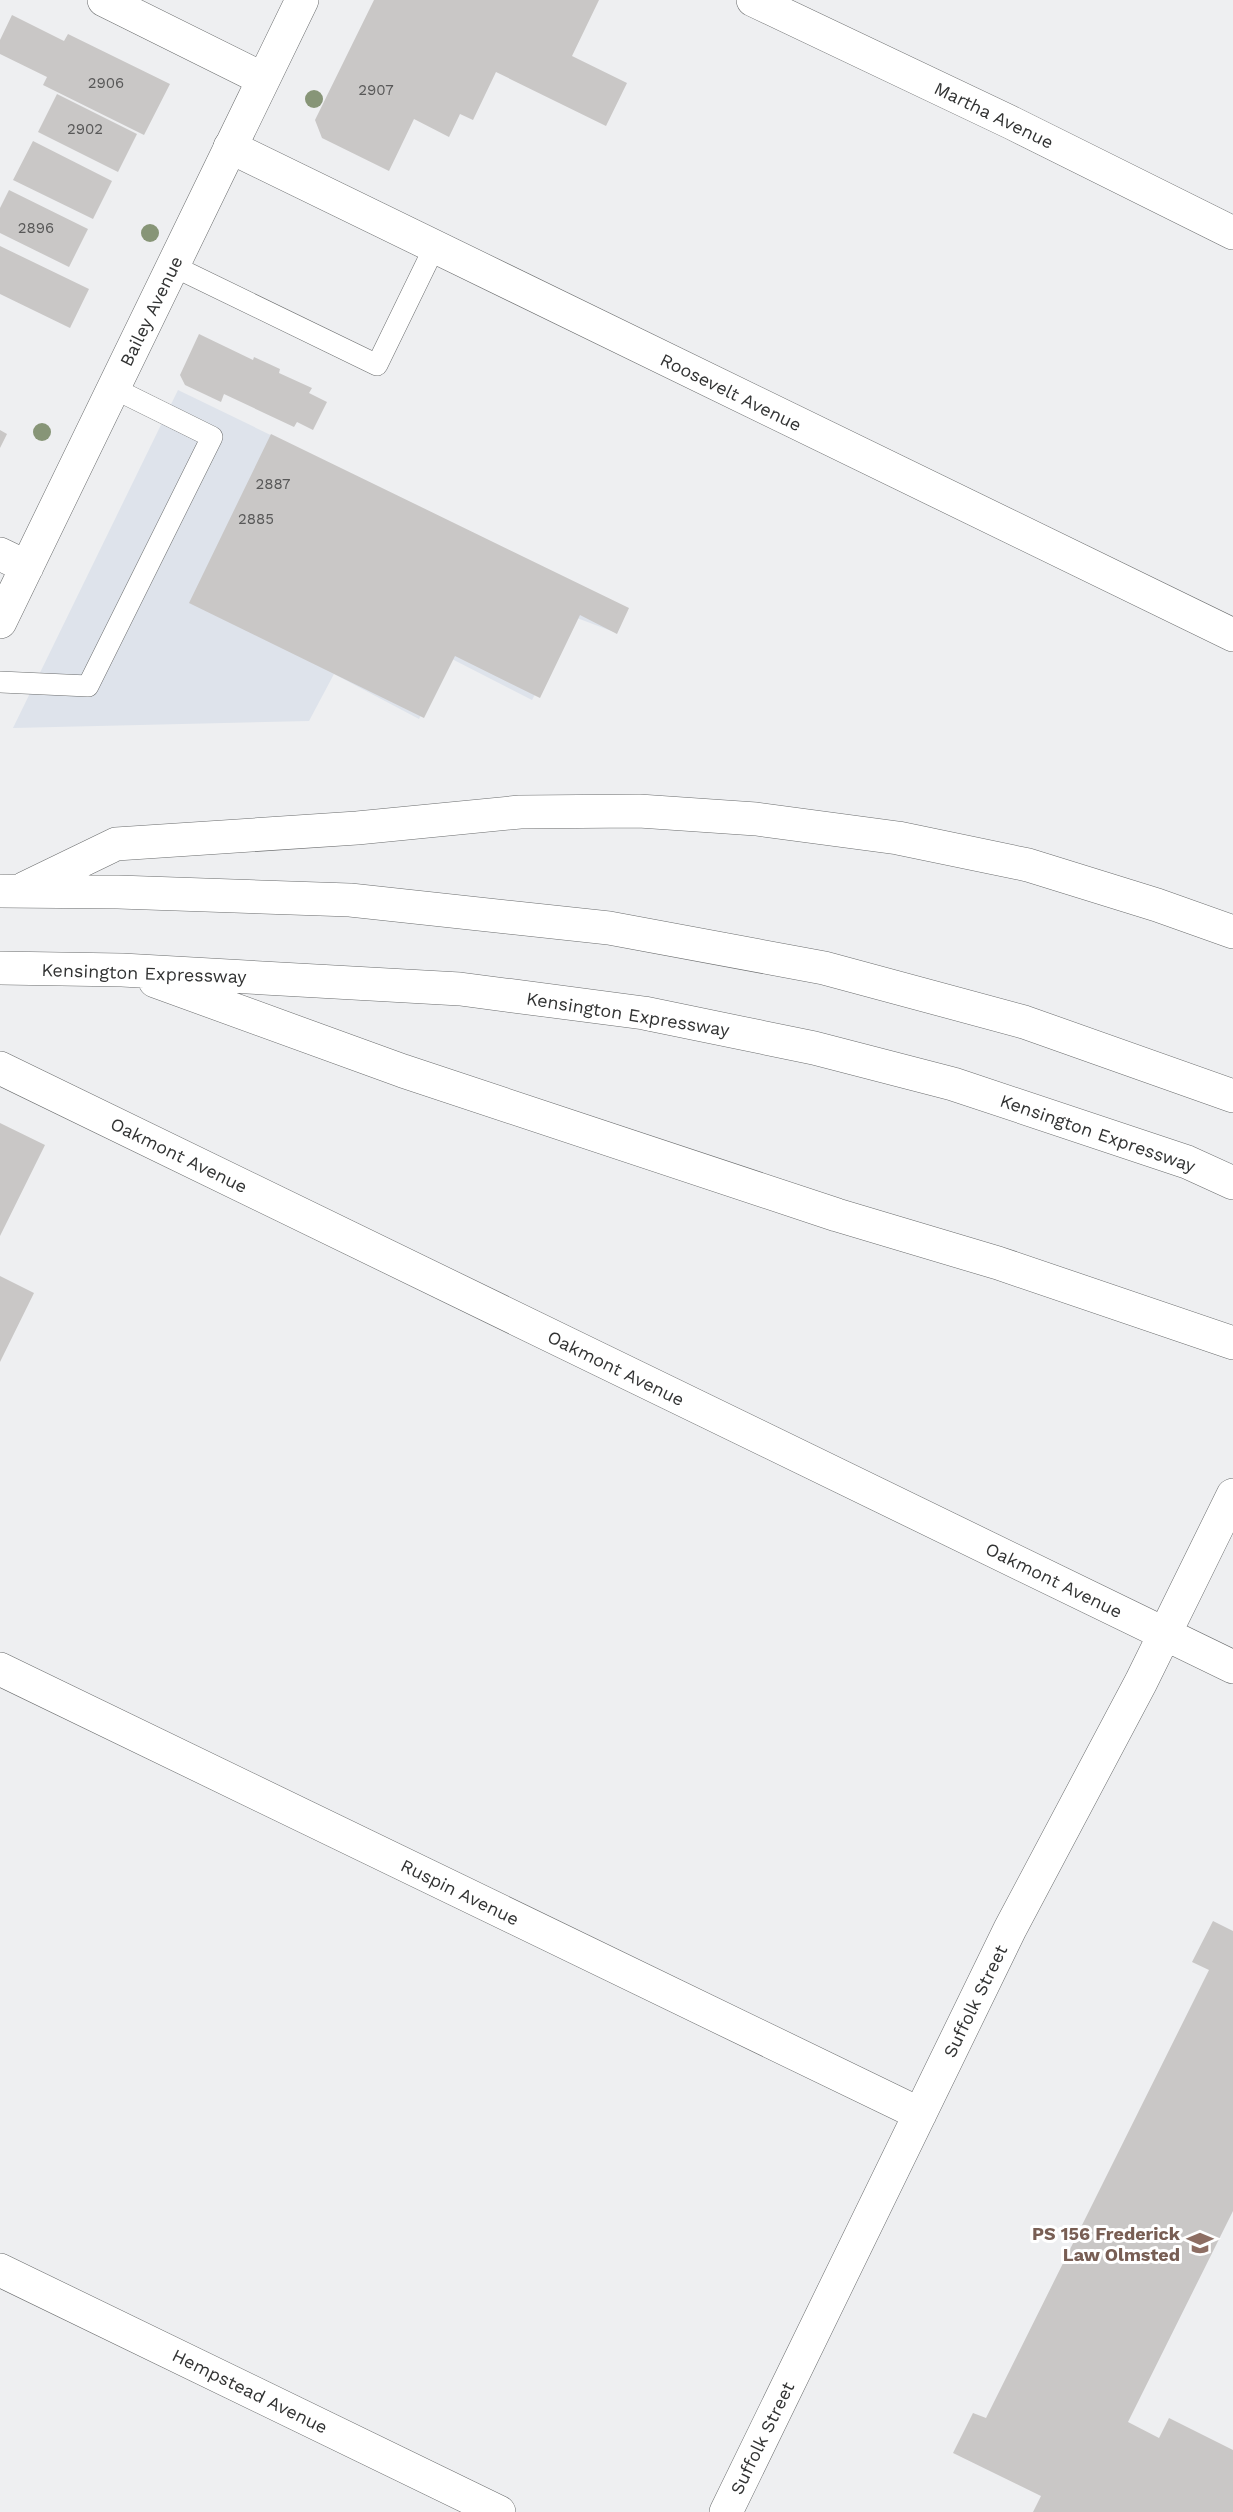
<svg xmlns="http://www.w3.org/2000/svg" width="1233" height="2512" font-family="'Work Sans',sans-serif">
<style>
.built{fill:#dee3eb}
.building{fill:#c9c7c6}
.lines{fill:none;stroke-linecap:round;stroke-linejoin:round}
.lane-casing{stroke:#6a6c6d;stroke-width:22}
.street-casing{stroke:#6a6c6d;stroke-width:34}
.primary-casing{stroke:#6a6c6d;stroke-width:34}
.highway-casing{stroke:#6a6c6d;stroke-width:34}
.lane{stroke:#fff;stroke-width:21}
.street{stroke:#fff;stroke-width:33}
.primary{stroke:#fff;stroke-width:33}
.highway{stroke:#fff;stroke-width:33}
.tree{fill:#879577}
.labels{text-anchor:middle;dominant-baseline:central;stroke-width:6;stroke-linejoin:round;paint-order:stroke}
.number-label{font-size:15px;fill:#585858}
.street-label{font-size:18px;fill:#323333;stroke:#fff}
.education-label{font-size:18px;font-weight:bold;fill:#785e54;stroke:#fff;text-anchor:end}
</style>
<rect width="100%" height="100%" fill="#eeeff1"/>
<path class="built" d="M178 390 625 607 614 632 577 618 532 700 450 658 419 719 334 674 309 721 13 728Z"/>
<path class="building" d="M374 0H599L572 56 627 83 606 126 496 72 473 120 460 114 449 137 414 119 389 171 322 138 315 120Z
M12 15 64 41 68 34 170 84 144 135 43 85 47 77 0 54V40Z
M57 94 137 134 118 172 38 132Z
M33 141 112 181 93 219 13 180Z
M9 190 88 229 69 267 0 233V208Z
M0 246 89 289 70 328 0 294Z
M199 334 253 360 254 357 280 369 279 373 312 388 309 393 327 402 313 430 297 422 294 427 224 394 221 402 185 385 180 375Z
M0 430 7 434 0 448Z
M271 434 629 608 617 634 580 615 540 698 455 656 424 718 189 603Z
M0 1123 45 1145 0 1236Z
M0 1276 34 1293 0 1362Z
M1213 1921 1233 1931V2211L1128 2422 1159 2438 1169 2418 1233 2450V2512H1033L1041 2496 953 2453 973 2413 986 2418 1209 1970 1192 1962Z"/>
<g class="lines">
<g class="lane-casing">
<path id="lane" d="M173 266 377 365 434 248
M0 682 88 686 212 437 113 388"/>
</g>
<g class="street-casing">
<path id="street" d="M104 0 263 79
M753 0 1012 123 1233 233
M230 147 1233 635
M0 1068 1233 1667
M0 1669 920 2114
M0 2270 499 2512
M726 2512 1010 1929 1141 1682 1233 1495"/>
</g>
<g class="primary-casing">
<path id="primary" d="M0 554 27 567
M0 622 302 0"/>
</g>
<g class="highway-casing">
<path id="highway" d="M25 888 116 844 357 828 520 812 639 811 756 819 898 838 1028 865 1157 905 1233 932
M0 891 118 892 350 900 609 928 824 968 1024 1022 1233 1096
M0 968 122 970 460 989 644 1013 814 1048 953 1084 1187 1162 1233 1183
M155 981 403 1071 837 1215 998 1263 1233 1343"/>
</g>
<use href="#lane" class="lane"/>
<use href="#street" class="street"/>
<use href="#primary" class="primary"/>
<use href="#highway" class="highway"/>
</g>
<g class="tree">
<circle cx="314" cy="99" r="9"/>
<circle cx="150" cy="233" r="9"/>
<circle cx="42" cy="432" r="9"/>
</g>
<defs>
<g id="school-bare" transform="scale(2.07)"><path d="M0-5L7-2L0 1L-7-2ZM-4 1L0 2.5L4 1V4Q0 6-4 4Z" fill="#8d6e63" stroke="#fff" stroke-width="2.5" paint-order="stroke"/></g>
</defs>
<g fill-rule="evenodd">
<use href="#school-bare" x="1200" y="2243"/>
</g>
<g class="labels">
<g class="number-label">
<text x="106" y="83">2906</text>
<text x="376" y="90">2907</text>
<text x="85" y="129">2902</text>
<text x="36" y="228">2896</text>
<text x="273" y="484">2887</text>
<text x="256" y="519">2885</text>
</g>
<g class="street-label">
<text transform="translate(994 115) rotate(26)">Martha Avenue</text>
<text transform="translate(151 311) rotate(-64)">Bailey Avenue</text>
<text transform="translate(731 392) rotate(26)">Roosevelt Avenue</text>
<text transform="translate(144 973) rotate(2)">Kensington Expressway</text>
<text transform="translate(628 1014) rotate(9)">Kensington Expressway</text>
<text transform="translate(1098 1133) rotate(19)">Kensington Expressway</text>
<text transform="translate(179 1155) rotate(26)">Oakmont Avenue</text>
<text transform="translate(616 1368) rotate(26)">Oakmont Avenue</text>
<text transform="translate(1054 1580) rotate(26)">Oakmont Avenue</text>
<text transform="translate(460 1892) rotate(26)">Ruspin Avenue</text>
<text transform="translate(975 2001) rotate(-64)">Suffolk Street</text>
<text transform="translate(250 2391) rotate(26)">Hempstead Avenue</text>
<text transform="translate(762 2438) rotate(-64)">Suffolk Street</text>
</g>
<g class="education-label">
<text x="1180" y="2233">PS 156 Frederick<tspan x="1180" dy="21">Law Olmsted</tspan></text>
</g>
</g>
</svg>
